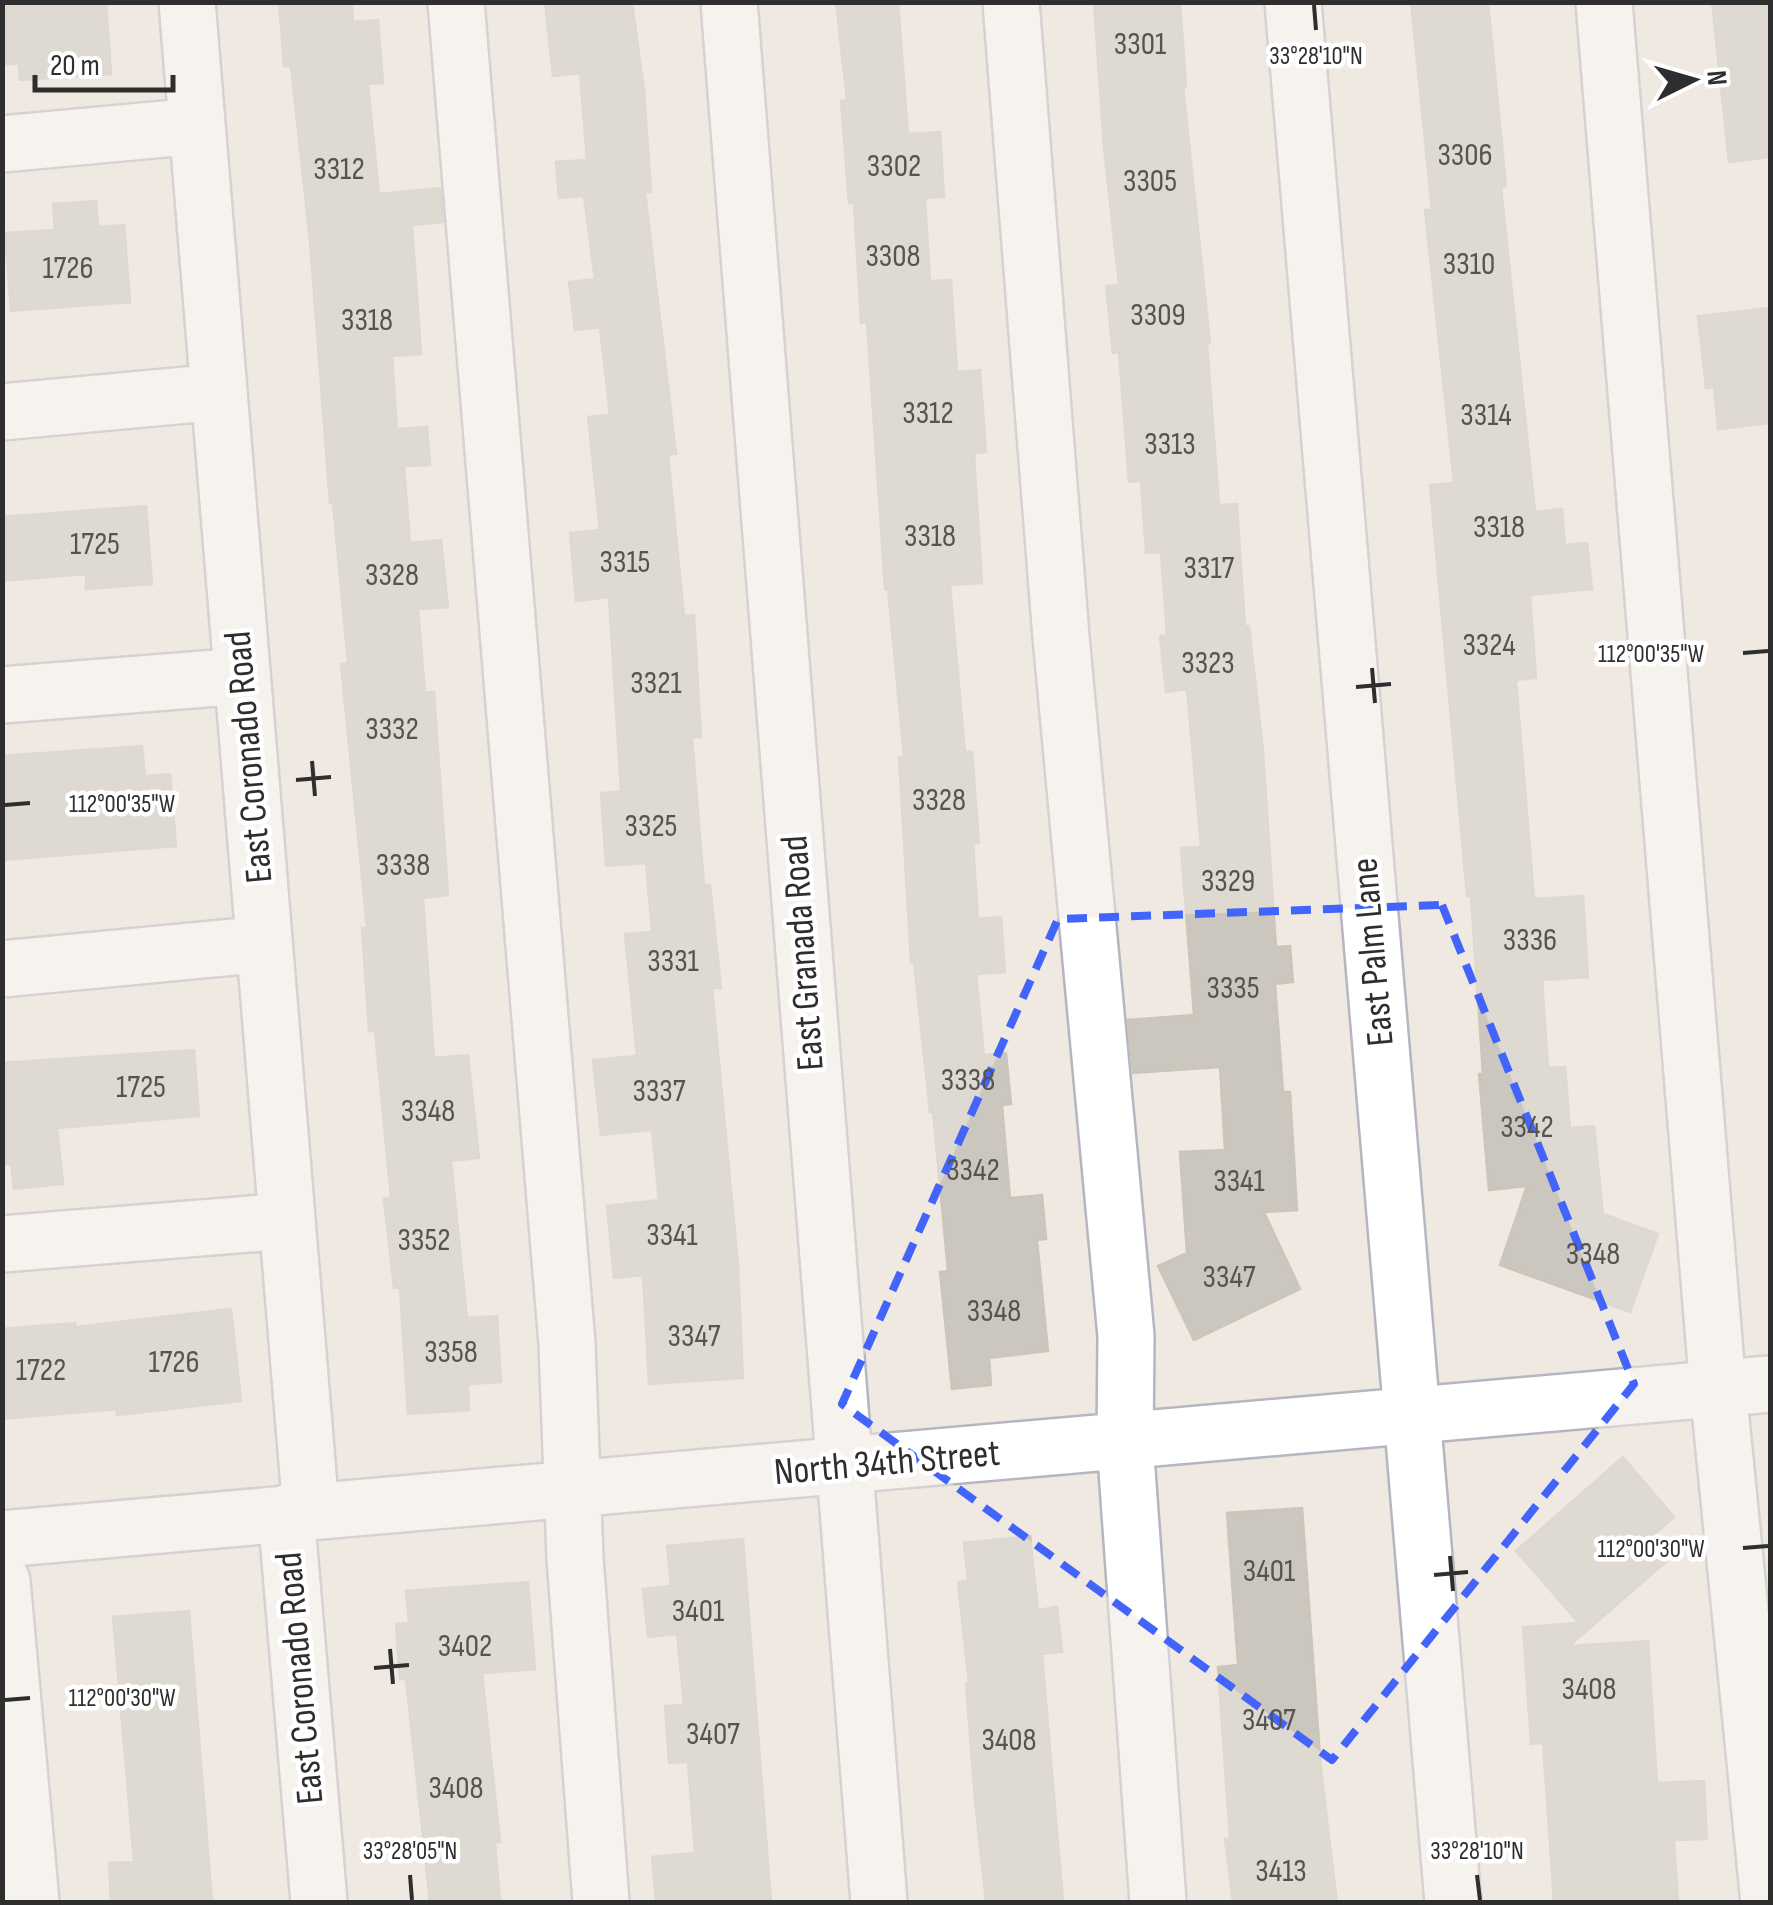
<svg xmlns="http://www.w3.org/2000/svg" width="1773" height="1905" font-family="'Sofia Sans Condensed',sans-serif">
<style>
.building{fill:#cbc7bf;stroke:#cbc5ba;stroke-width:2.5}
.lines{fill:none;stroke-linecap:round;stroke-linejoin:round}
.minor-casing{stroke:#b4b7c1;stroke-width:60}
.minor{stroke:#fff;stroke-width:55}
.marked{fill:none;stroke:#4264fb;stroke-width:8;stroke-dasharray:20 12;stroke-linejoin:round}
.ticks{fill:none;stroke:#2e2e2e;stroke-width:4}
.labels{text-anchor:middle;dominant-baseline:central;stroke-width:9;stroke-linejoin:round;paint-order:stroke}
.number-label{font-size:32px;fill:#555452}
.street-label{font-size:38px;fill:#2e2e2e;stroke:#fff}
.ticks-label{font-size:25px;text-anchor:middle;fill:#2e2e2e;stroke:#fff;stroke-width:9;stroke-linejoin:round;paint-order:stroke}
</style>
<rect width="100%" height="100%" fill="#efe9e1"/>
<path class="building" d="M2 2H106L111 74 20 80 19 63 2 65Z
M279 2H352L353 22 378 20 383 83 368 84 379 194 440 188 443 222 412 225 421 354 392 356 397 429 427 427 430 465 404 466 410 543 441 540 448 607 418 609 425 693 434 692 448 895 423 898 434 1058 468 1055 479 1158 451 1161 467 1318 497 1316 501 1382 468 1384 469 1410 408 1414 400 1287 394 1288 384 1199 391 1198 375 1031H369L362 928H367L341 664H348L333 503H330L310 241 291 66H284Z
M545 2H632L644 90 651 192H645L676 454H668L684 616 694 615 701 737 692 738 704 885H710L721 988H712L738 1265 743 1378 649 1384 643 1275 614 1278 607 1206 659 1200 652 1130 601 1135 593 1060 637 1056 625 934 652 932 646 863 606 866 601 793 621 791 609 597 576 601 570 533 600 530 588 417 610 415 600 327 575 330 569 282 595 279 584 196 559 198 556 162 587 160 580 73 553 76Z
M836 2H898L908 134 940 132 944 197 925 198 930 281 951 280 957 372 980 370 986 452 974 453 982 583 950 585 965 752H972L979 843 973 844 978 919 1001 917 1005 972 976 974 984 1055 1006 1053 1011 1104 1002 1105 1010 1198 1042 1195 1046 1239 1037 1240 1048 1351 989 1358 991 1385 952 1389 940 1272 948 1271 933 1112H930L914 962H911L899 757H904L888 588 885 589 867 322 861 323 854 203H849L841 101 847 100Z
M1094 2H1180L1186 86H1183L1210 343H1207L1219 505 1237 504 1245 627 1249 626 1263 751 1276 947 1290 946 1293 982 1275 984 1283 1092H1290L1297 1210 1264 1212 1300 1289 1194 1340 1158 1266 1187 1253 1180 1152 1225 1150 1220 1067 1133 1073 1128 1020 1194 1015 1181 848 1201 847 1187 689 1166 692 1160 636 1167 635 1161 552 1146 553 1141 481 1129 482 1119 352 1113 353 1106 286 1119 285 1104 148Z
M1411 2H1488L1506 186 1501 187 1535 512 1562 509 1565 545 1587 543 1592 589 1530 595 1536 678 1516 680 1534 899 1583 896 1588 977 1542 980 1548 1068 1565 1067 1570 1128 1594 1126 1603 1214 1658 1234 1630 1312 1500 1265 1527 1186 1489 1190 1479 1074H1483L1471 896H1467L1430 485 1454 483 1425 210H1432Z
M1712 2H1770V157L1729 162Z
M96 201 98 227 124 225 130 302 11 311 5 233 55 230 53 204Z
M1770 308V423L1718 429 1714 387 1706 388 1698 316Z
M146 506 152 584 86 589V574L2 581V517Z
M142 746 145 776 170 774 176 846 2 860V756Z
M194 1050 199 1116 57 1128 63 1184 14 1189 11 1164H2V1063Z
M231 1309 241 1401 117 1415 116 1409 2 1419V1329L75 1323 76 1327Z
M1623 1457 1674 1517 1655 1534 1674 1555 1569 1646 1648 1641 1657 1783 1704 1781 1707 1839 1674 1840 1678 1902H1554L1543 1743 1531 1744 1523 1627 1579 1623 1516 1551Z
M1302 1508 1321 1770 1337 1902H1233L1225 1839H1230L1218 1667 1238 1665 1227 1513Z
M1030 1536 1038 1610 1057 1607 1062 1652 1042 1654 1063 1902H986L975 1801 966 1684H969L958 1582 968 1581 964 1543Z
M743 1539 771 1902H656L652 1857 695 1853 688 1762 669 1763 665 1706 684 1705 677 1634 648 1637 643 1589 671 1586 667 1546Z
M528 1582 535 1669 482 1673 500 1842H495L500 1902H430L406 1679H400L396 1624 409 1623 406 1591Z
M189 1611 212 1902H111L109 1863 134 1862 113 1617Z"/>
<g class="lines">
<g class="minor-casing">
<path id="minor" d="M187 2 311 1511
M456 2 567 1344 575 1558 601 1902
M729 2 879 1902
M1011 2 1061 637 1126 1336 1125 1443 1158 1902
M1293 2 1453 1902
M1604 2 1718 1389 1769 1902
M2 144 197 126
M2 412 219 392
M2 695 242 676
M2 969 264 944
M2 1244 287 1221
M286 1513 319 1902
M2 1539 1770 1384
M2 1581 31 1902"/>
</g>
<use href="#minor" class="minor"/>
</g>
<path d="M0 0H1773V1905H0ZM1442 905 1634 1384 1332 1760 842 1404 1058 919Z" fill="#efe9e1" fill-opacity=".55" fill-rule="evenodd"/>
<path class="marked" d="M1442 905 1634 1384 1332 1760 842 1404 1058 919Z"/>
<path class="ticks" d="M1314 5 1316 30M1743 653 1768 651M1372 668 1375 703M1356 687 1391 684M312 761 315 796M296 780 331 777M5 805 30 803M1743 1548 1768 1546M1450 1556 1453 1591M1434 1575 1468 1572M390 1649 393 1684M374 1668 409 1665M5 1700 30 1698M410 1875 412 1900M1477 1875 1480 1900"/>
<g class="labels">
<g class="number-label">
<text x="1140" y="44">3301</text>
<text x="1465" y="155">3306</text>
<text x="894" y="166">3302</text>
<text x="339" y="169">3312</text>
<text x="1150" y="181">3305</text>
<text x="893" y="256">3308</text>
<text x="1469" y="264">3310</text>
<text x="68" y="268">1726</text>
<text x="1158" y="315">3309</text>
<text x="367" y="320">3318</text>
<text x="928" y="413">3312</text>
<text x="1486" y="415">3314</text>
<text x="1170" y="444">3313</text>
<text x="1499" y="527">3318</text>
<text x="930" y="536">3318</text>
<text x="95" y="544">1725</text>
<text x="625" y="562">3315</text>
<text x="1209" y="568">3317</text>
<text x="392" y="575">3328</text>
<text x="1489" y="645">3324</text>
<text x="1208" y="663">3323</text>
<text x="656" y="683">3321</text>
<text x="392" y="729">3332</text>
<text x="939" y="800">3328</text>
<text x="651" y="826">3325</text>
<text x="403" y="865">3338</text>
<text x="1228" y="881">3329</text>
<text x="1530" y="940">3336</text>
<text x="673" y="961">3331</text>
<text x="1233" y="988">3335</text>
<text x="968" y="1080">3338</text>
<text x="141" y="1087">1725</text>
<text x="659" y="1091">3337</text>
<text x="428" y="1111">3348</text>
<text x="1527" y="1127">3342</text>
<text x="973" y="1170">3342</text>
<text x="1239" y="1181">3341</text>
<text x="672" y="1235">3341</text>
<text x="424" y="1240">3352</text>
<text x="1593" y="1254">3348</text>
<text x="1229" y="1277">3347</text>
<text x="994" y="1311">3348</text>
<text x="694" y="1336">3347</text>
<text x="451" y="1352">3358</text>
<text x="174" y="1362">1726</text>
<text x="41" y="1370">1722</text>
<text x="1269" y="1571">3401</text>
<text x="698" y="1611">3401</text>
<text x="465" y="1646">3402</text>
<text x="1589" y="1689">3408</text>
<text x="1269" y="1720">3407</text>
<text x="713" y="1734">3407</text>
<text x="1009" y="1740">3408</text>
<text x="456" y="1788">3408</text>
<text x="1281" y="1871">3413</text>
</g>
<g class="street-label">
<text transform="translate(249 757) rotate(-95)">East Coronado Road</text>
<text transform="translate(1373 952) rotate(-95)">East Palm Lane</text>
<text transform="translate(803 953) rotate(-94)">East Granada Road</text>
<text transform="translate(887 1463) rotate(-5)">North 34th Street</text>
<text transform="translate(300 1678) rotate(-95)">East Coronado Road</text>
</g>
</g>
<g class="ticks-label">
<text x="1316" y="64">33°28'10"N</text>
<text x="1651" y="662">112°00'35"W</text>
<text x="122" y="812">112°00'35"W</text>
<text x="1651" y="1557">112°00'30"W</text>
<text x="122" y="1706">112°00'30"W</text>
<text x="410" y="1859">33°28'05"N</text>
<text x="1477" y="1859">33°28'10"N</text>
</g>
<rect width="1773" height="1905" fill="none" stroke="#2e2e2e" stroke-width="10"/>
<g transform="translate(1693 80) rotate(85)" stroke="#ffffff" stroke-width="8" paint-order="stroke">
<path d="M0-8L18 38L0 25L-18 38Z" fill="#2e2e2e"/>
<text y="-15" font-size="28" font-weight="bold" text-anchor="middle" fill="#2e2e2e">N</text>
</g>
<path d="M35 75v15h138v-15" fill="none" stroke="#2e2e2e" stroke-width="5"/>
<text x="50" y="75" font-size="30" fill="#2e2e2e" stroke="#ffffff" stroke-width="8" paint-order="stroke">20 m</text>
</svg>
